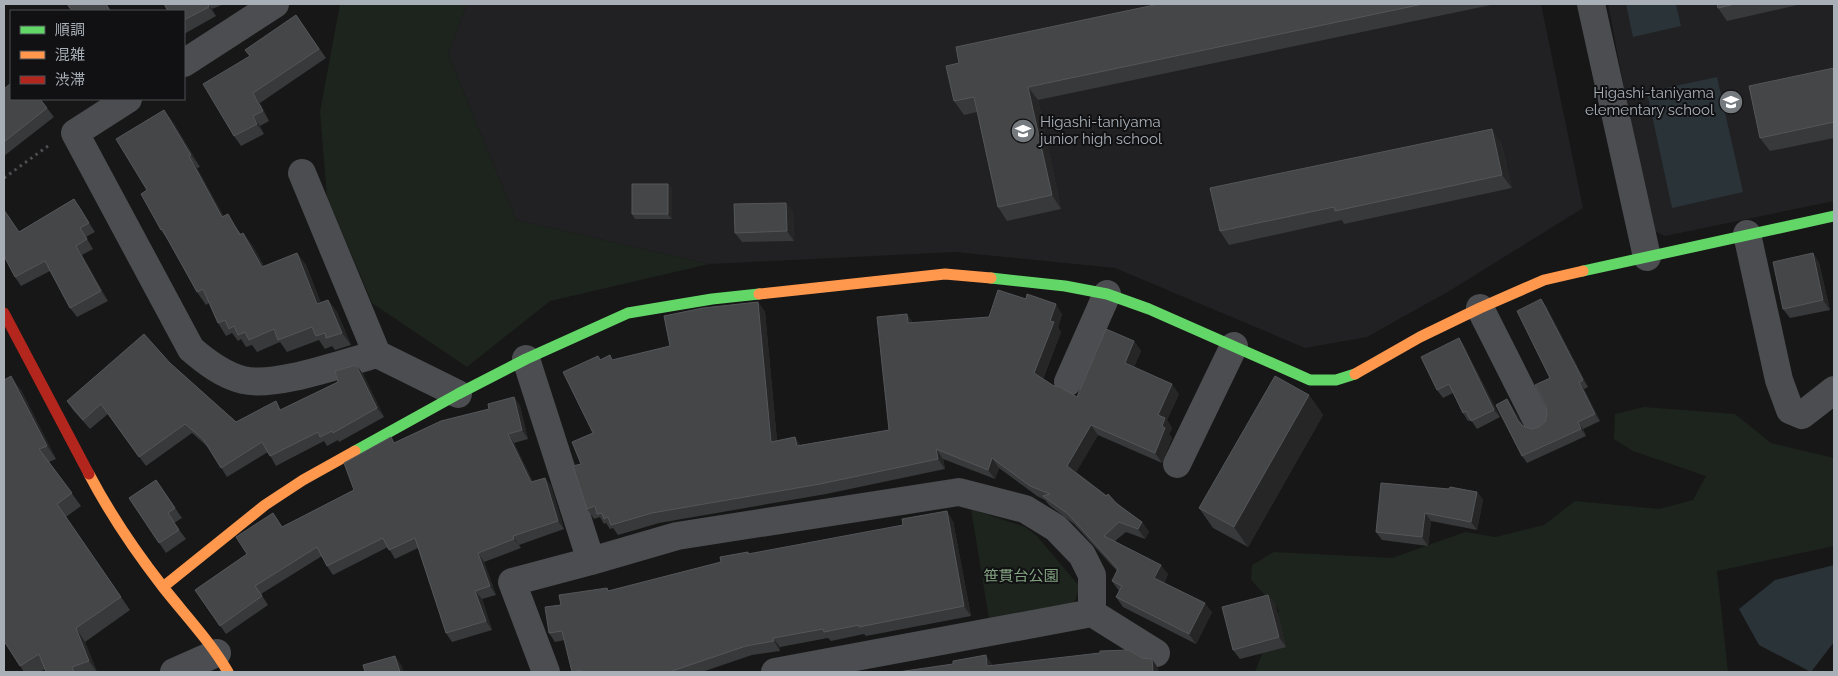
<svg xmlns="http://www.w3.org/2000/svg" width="1838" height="676" font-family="Raleway,'Noto Sans JP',sans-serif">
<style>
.built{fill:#212123}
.green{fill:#1d241d}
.water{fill:#2a3338}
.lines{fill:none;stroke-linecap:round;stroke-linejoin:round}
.path{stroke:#4d4e51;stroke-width:3;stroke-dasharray:2.5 4;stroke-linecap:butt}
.street{stroke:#4b4d50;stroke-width:28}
.fast{stroke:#63d668;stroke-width:11}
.slow{stroke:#ff974d;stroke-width:11}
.jam{stroke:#b3261e;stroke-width:11}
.wall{fill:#38393a}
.shaded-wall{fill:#262627}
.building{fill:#444648;stroke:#545659}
.labels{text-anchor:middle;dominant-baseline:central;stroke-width:4;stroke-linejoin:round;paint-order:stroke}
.poi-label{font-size:15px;fill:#a8afb7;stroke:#111113;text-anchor:end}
.park-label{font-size:15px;fill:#82a280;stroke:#111113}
</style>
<rect width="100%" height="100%" fill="#171717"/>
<path class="built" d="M467 4H1541L1583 208 1451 290 1367 337 1305 348 1115 268 955 252 709 264 516 220 448 54Z
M1608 4H1834V201L1665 236 1651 229Z"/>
<path class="green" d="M340 4H467L448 54 516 220 709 264 550 301 467 367 372 303 327 197 320 112Z
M1644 407 1735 414 1771 443 1834 458V546L1717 571 1728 672H1255L1279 610 1251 580 1252 565 1274 552 1392 558 1465 532 1495 537 1544 525 1575 501 1659 509 1693 500 1706 476 1633 451 1614 439 1615 414Z
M971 509 1025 527 1037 536 1080 587 1073 606 989 619Z"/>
<path class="water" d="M1626 4H1676L1681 26 1633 37Z
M1717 77 1743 192 1672 208 1647 92Z
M1834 565V642L1811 672 1759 645 1739 609 1775 580Z"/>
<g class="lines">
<path class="path" d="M4 178 48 146"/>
<path class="street" d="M1591 4 1647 257
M184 63 275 4
M128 99 75 133 191 349C206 362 223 375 243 380 275 388 343 363 377 354L458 394
M302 173 377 354
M1747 234 1779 380 1790 410 1802 415 1834 390
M1480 308 1537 421
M526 359 591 561 677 536 959 492 1025 509 1056 528 1082 555 1092 575V613L1156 653
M1068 382 1107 294
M1177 464 1234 346
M174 672 217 653
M546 672 512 582 591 561
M775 672 1092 613"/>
<path class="fast" d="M1583 271 1834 216
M991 278 1065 286 1107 294 1149 309 1310 380H1336L1355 374
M355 451 458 394 526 359 628 313 712 299 759 294"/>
<path class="slow" d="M759 294 945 274 991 278
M1355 374 1420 337 1480 308 1544 280 1583 271
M89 474C110 514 135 551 163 587 185 615 210 641 228 672
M163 587 265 505 303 480 355 451"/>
<path class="jam" d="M4 313 89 474"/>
</g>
<path class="wall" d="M164 4H224L212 9 216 16 184 34V11Z
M1159 4H1491V5L1038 100 1061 209 1007 221 998 207 977 112 964 115 954 101 959 63Z
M1717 4H1802L1727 21 1718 8Z
M296 15 326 58 260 103 269 121 260 126 264 134 241 146 234 136 250 56Z
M1834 68V138L1770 151 1760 138Z
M4 89 47 108 54 117 4 156Z
M164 110 173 122 200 167 197 168 224 217 236 227 241 234 243 233 252 245 264 266 297 253 306 265 321 303 328 300 337 312 351 345 335 350 332 346 325 349 319 340 287 352 280 342 257 352 252 345 246 347 241 339 238 341 232 333 226 336 218 323 209 303 206 305 197 292 169 242 161 230 147 190Z
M1501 142 1512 188 1344 224 1342 220 1229 245 1220 231Z
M668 184 672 189V219H635L632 214Z
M74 199 95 232 86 237 93 249 82 255 108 301 77 317 70 308 50 271 21 286 15 277 19 232Z
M786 203 793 212 794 241 742 242 735 233Z
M1813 253 1819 263 1830 310 1790 318 1783 309Z
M1541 299 1546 306 1588 387 1584 389 1600 421 1583 429 1586 436 1527 463 1522 456 1507 399 1512 407 1523 426 1531 429 1539 427 1545 422 1547 414 1546 407 1550 378Z
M758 302 765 312 777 441 795 437 800 445 889 430 914 323 1062 314 1058 328 1061 332 1043 379 1054 386 1077 397 1134 341 1141 351 1134 367 1179 394 1167 420 1172 428 1169 434 1172 438 1162 463 1098 435 1076 472 1142 522 1149 532 1145 539 1126 532 1115 541 1168 574 1164 583 1212 612 1196 644 1123 607 1116 597 1119 591 1112 581 1117 571 1074 524 1049 505 1045 500 1037 496 999 468 995 479 943 459 945 469 826 494 659 523 618 535 613 528 610 529 606 523 604 524 600 517 594 519 587 509 581 464 593 433 598 356 601 360H613L670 346Z
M1459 338 1464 346 1500 417 1477 429 1471 420 1468 421 1463 413 1453 393 1443 398 1437 390Z
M170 363 236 422 281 410 338 382 356 365 363 374 384 417 339 442 338 440 327 446 324 441 276 466 268 452 227 477 208 447 192 433 146 466 108 414 90 429 73 410 67 401Z
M4 380 21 390 56 459 49 462 81 506 66 517 130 610 85 642 97 672H46L45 669 40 672H24L6 644H4Z
M1309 395 1323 415 1248 547 1213 528 1199 508Z
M514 397 520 406 528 439 514 443 533 482 545 478 551 486 564 529 519 545 521 548 484 562 496 595 482 599 492 630 452 642 446 633 418 548 395 559 388 547 333 575 327 566 322 556 261 594 268 605 226 634 195 590 247 554 282 527 354 490 395 443 489 409Z
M156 480 182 518 174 523 186 539 166 553 129 498Z
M1477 492 1483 500 1477 530 1431 521 1428 546 1382 540 1376 532Z
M953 521 971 616 866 636 864 634 831 641 828 638 780 647V651L752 655 702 672H572L565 640 555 642 549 633 561 605 607 588 609 591 721 562 748 552 749 554Z
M1268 595 1275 604 1286 647 1240 659 1233 650Z"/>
<path class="shaded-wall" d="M106 4H107L111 11H110Z
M208 4 212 9 216 16 209 7Z
M1028 87 1038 100 1061 209 1052 195Z
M253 93 260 103 269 121 263 111Z
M164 110 173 122 200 167 191 155Z
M253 116 260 126 264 134 257 124Z
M1492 129 1501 142 1512 188 1502 175Z
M189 156 197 168 231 230 222 217Z
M668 184 672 189V219L668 214Z
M74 199 81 208 95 232 89 223Z
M786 203 793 212 794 241 787 231Z
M243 233 252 245 271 279 262 267Z
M76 246 82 255 108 301 101 291Z
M297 253 306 265 326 316 317 304Z
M1813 253 1819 263 1830 310 1823 300Z
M1541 299 1546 306 1588 387 1583 380Z
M328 300 337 312 351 345 342 333Z
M758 302 765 312 778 451 771 442Z
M1056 304 1062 314 1058 328 1061 332 1041 383 1034 373Z
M907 314 914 324 908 323Z
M1459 338 1464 346 1500 417 1494 410Z
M1134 341 1141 351 1132 373 1125 363Z
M356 365 363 374 384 417 377 408Z
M11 376 21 390 56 459 47 446Z
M1579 382 1584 389 1600 421 1595 414Z
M1172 384 1179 394 1167 420 1172 428 1169 434 1172 438 1162 463 1155 453 1162 426 1158 415Z
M1309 395 1323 415 1248 547 1234 527Z
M514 397 520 406 528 439 522 430Z
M1507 399 1512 407 1523 428 1518 421Z
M1578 422 1583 429 1586 436 1581 429Z
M1091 425 1098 435 1074 476 1067 466Z
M508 434 514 443 537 491 531 482Z
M795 437 802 447 797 446Z
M936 449 943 459 945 469 938 459Z
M992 458 999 468 995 479 988 470Z
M545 478 551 486 564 529 558 521Z
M1477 492 1483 500 1477 530 1471 522Z
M947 511 953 521 971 616 964 606Z
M1425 513 1431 521 1428 546 1422 537Z
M1142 522 1149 532 1145 539 1138 529Z
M513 536 521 548 514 539Z
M478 553 484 562 496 595 490 586Z
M1161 565 1168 574 1161 588 1154 578Z
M475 591 482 599 492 630 486 621Z
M1268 595 1275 604 1286 647 1279 637Z
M1205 603 1212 612 1196 644 1189 634Z
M76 628 85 642 97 672 89 661Z
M773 638 780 647V651L774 641Z
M986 655 992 664 993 672 987 666Z
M395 656 402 666 404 672H400Z
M1152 659 1158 668 1159 672H1153Z"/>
<path class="building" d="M67 4H106L110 11H72Z
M164 4H208L209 7 184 20V11H168Z
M1159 4H1423L1028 87 1052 195 998 207 974 97 954 101 946 66 959 63 956 47Z
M1717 4H1735L1718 8Z
M296 15 319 49 253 93 263 111 253 116 257 124 234 136 203 84 250 56 245 50Z
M1834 68V122L1760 138 1749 86Z
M11 83V99H40L47 108 4 142V89Z
M164 110 191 155 189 156 222 217 228 214 240 235 243 233 262 267 297 253 317 304 328 300 342 333 326 338 325 333 316 336 312 327 278 340 274 329 249 340 245 332 238 335 234 326 229 329 225 320 218 323 203 289 197 292 162 229 161 230 141 194 147 190 116 139Z
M1492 129 1502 175 1335 211 1334 207 1220 231 1210 188Z
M632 184H668V214H632Z
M74 199 89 223 80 228 87 239 76 246 101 291 70 308 45 261 15 277 4 256V210L19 232Z
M786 203 787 231 735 233 734 204Z
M1813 253 1823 300 1783 309 1773 262Z
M998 290 1026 299 1027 294 1056 304 1050 321 1054 322 1034 373 1054 386 1060 387 1077 397 1106 329 1134 341 1125 363 1172 384 1158 415 1165 418 1162 426 1165 428 1155 453 1091 425 1067 466 1106 496 1108 494 1117 504 1142 522 1138 529 1119 522 1104 536 1161 565 1154 578 1205 603 1189 634 1116 597 1122 586 1112 581 1118 569 1068 514 1043 496 1050 494 1030 486 992 458 988 470 936 449 938 459 820 484 652 513 611 525 608 517 604 519 602 513 597 514 595 506 587 509 573 466 581 464 572 442 593 433 563 372 598 356 600 360 610 355 612 360 670 346 664 316 703 308 758 302 771 442 795 437 797 446 889 430 877 317 907 314 908 323 989 317Z
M1541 299 1583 380 1579 382 1595 414 1578 422 1581 429 1522 456 1496 405 1507 399 1518 421 1523 426 1531 429 1539 427 1545 422 1547 414 1546 407 1535 385 1550 378 1517 311Z
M144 334 170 363 236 422 276 401 280 410 338 382 335 371 356 365 377 408 333 433 332 431 320 437 318 432 270 456 262 442 221 468 203 439 185 424 139 457 101 404 83 420 67 401Z
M1459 338 1494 410 1471 421 1466 411 1463 413 1449 384 1437 390 1421 357Z
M11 376 47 446 39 449 72 493 57 504 121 597 76 628 89 661 72 667 74 672H46L39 654 20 666 4 641V380Z
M1275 376 1309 395 1234 527 1199 508Z
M514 397 522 430 508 434 531 482 545 478 558 521 513 536 514 539 478 553 490 586 475 591 486 621 446 633 415 538 389 550 383 538 327 566 317 547 255 586 262 596 220 626 195 590 247 554 236 537 273 513 282 527 354 490 344 463 391 437 394 443 441 421 489 409 488 404Z
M156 480 175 508 168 513 179 530 159 543 129 498Z
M1381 483 1449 489 1450 487 1477 492 1471 522 1425 513 1422 537 1376 532Z
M947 511 964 606 859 627V625L824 632 823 629 773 638 774 641 746 646 669 672H582L581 670 572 672 562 631 549 633 545 607 561 605 559 595 607 588 608 591 721 562 720 557 748 552V554L903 525 902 519Z
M1268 595 1279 637 1233 650 1222 607Z
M1129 650 1142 658 1152 659 1153 672H898L953 664V661L986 655 987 666 1100 653V651Z
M395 656 400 672H365L363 665Z"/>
<defs>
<g id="school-disc" transform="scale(1.25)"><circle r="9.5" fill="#757a7f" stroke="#111113"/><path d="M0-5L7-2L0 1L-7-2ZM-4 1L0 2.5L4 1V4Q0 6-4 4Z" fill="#fff"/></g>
</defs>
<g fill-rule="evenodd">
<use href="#school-disc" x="1731" y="102"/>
<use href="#school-disc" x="1023" y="131"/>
</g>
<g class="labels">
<g class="poi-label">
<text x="1714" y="93">Higashi-taniyama<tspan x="1714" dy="17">elementary school</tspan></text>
<text x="1040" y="122" text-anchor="start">Higashi-taniyama<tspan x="1040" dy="17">junior high school</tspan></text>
</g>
<g class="park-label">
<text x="1021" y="576">笹貫台公園</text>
</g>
</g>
<rect width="1838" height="676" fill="none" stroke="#a8afb7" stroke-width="10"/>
<rect x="10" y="10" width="175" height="90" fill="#111113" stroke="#4d5055"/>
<rect x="20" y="26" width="25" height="8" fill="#63d668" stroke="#4d5055"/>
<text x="55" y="35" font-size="15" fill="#a8afb7">順調</text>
<rect x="20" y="51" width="25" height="8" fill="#ff974d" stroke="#4d5055"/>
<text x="55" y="60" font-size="15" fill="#a8afb7">混雑</text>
<rect x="20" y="76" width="25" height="8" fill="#b3261e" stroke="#4d5055"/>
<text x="55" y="85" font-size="15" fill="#a8afb7">渋滞</text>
</svg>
